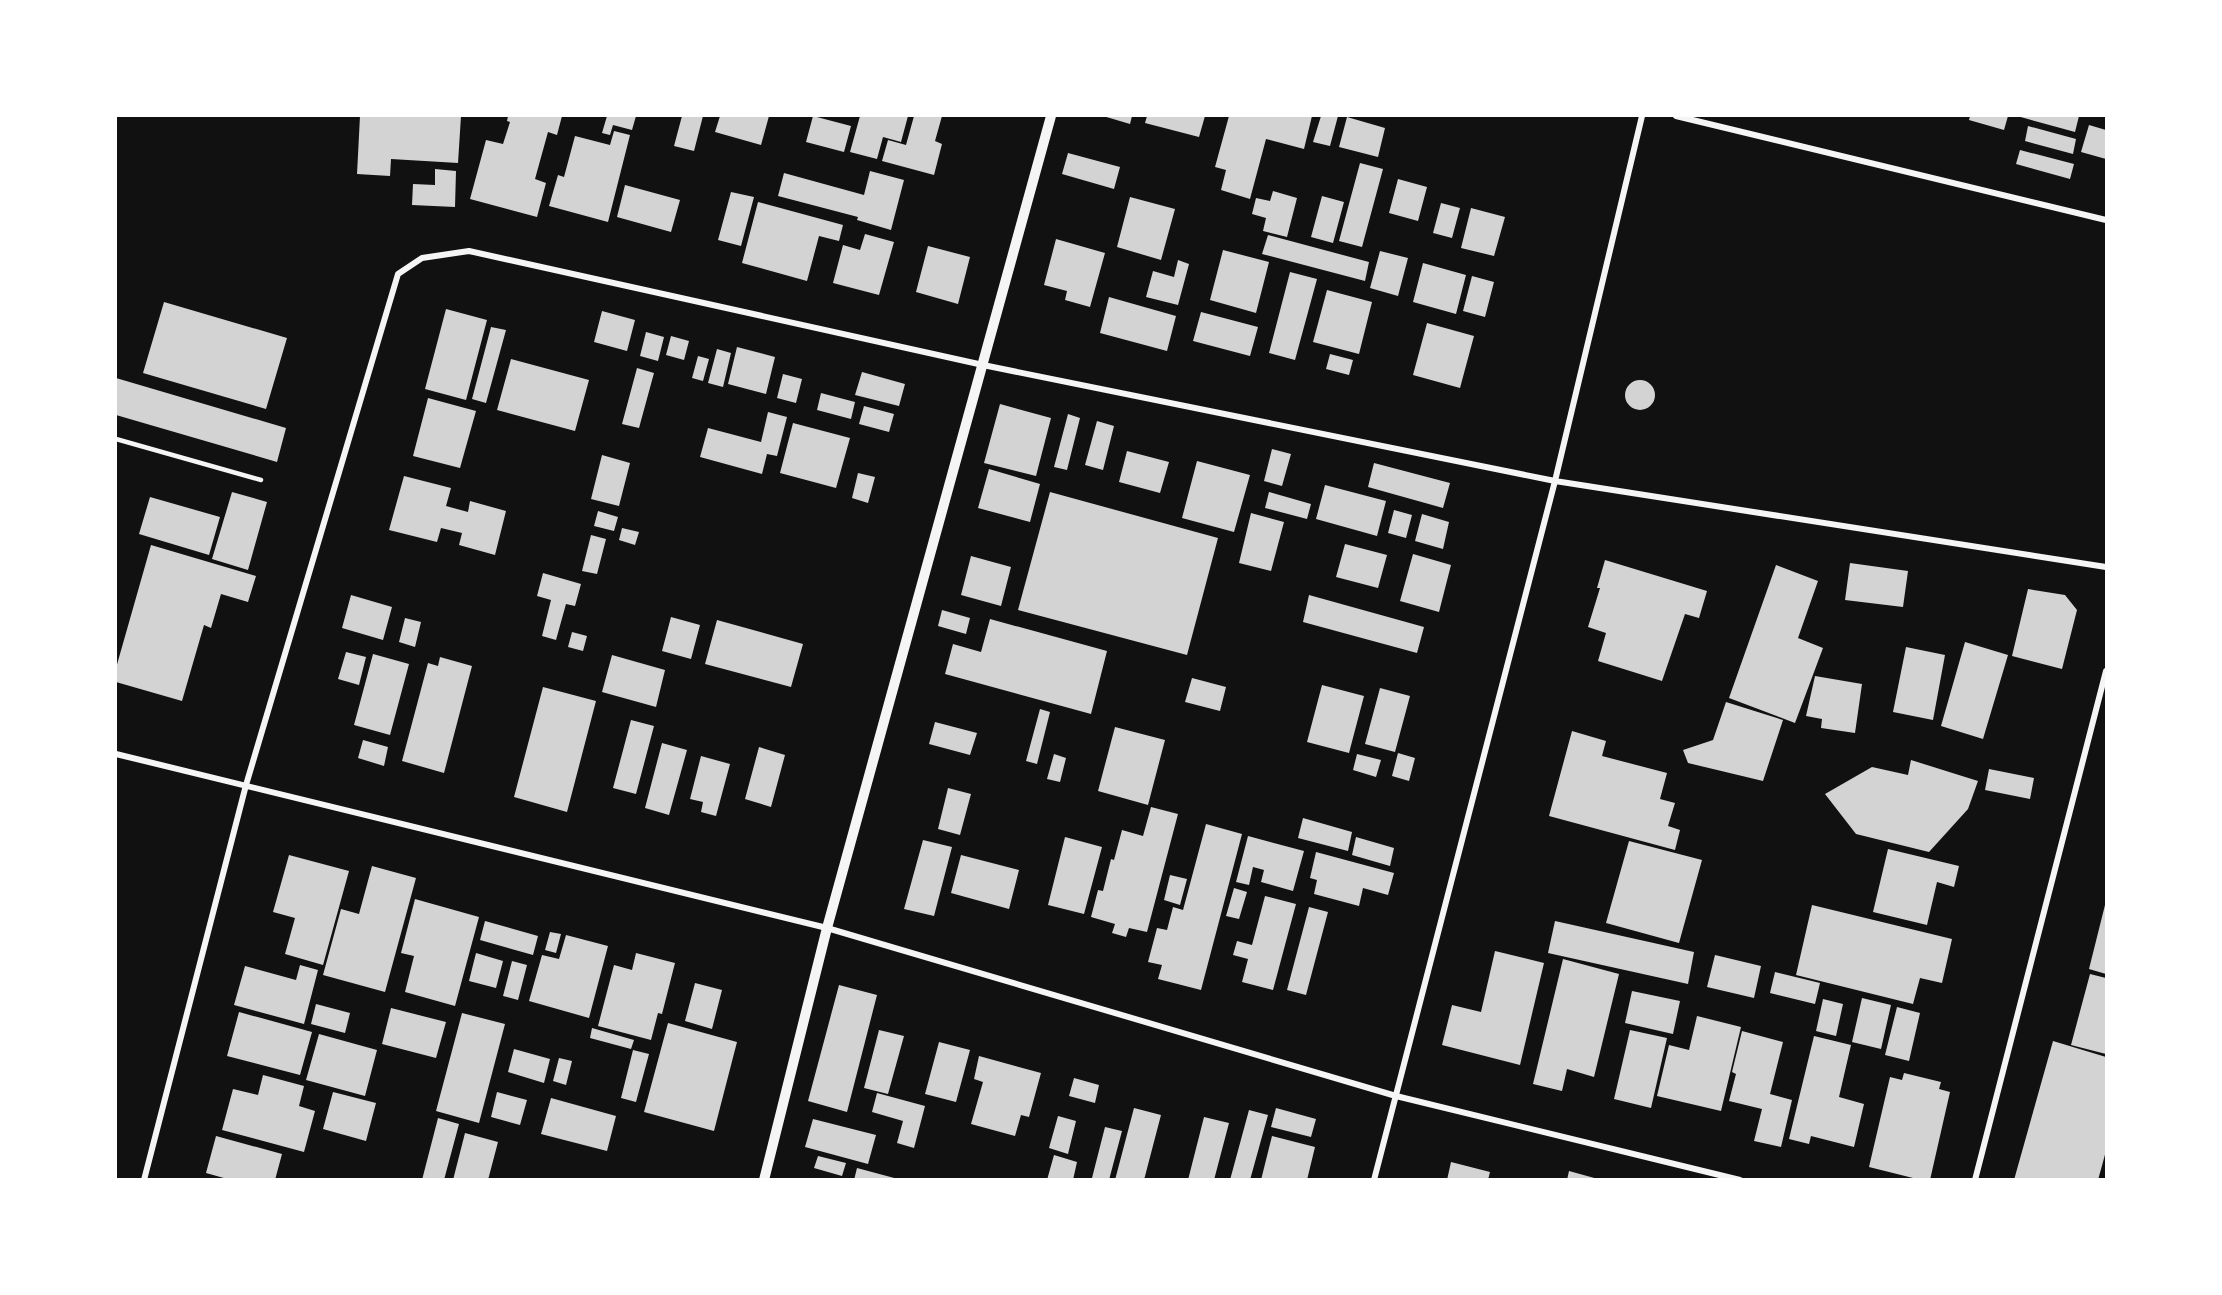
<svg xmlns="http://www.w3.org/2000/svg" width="2222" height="1295" font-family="Bitter,serif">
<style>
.building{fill:#d3d3d3}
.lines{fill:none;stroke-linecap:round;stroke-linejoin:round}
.service{stroke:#f5f5f5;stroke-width:4.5}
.minor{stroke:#f5f5f5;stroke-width:6}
.tertiary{stroke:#f5f5f5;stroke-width:10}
</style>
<rect width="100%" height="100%" fill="#111"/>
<path class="building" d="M360 116H461L458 163 391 159 390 176 357 174Z
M508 116H562L557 135 548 132 535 179 546 183 537 217 470 199 486 140 503 144 510 122 507 121Z
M607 116H636L632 130 613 125 610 135 602 133Z
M682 116H703L694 151 674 146Z
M720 116H769L761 145 715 132Z
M813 116 851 126 844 152 806 142Z
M860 116H908L901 142 883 137 877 159 850 152Z
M914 116H942L935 141 942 144 934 175 882 161 888 140 906 145Z
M1103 116H1132L1130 124Z
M1147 116H1205L1199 137 1145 123Z
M1229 116H1312L1304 149 1266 139 1250 199 1221 190 1226 170 1215 167Z
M1321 116H1338L1330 146 1313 142Z
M1970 116H2008L2004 130 1969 120Z
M2017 116H2079L2075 132Z
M1347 117 1385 128 1378 157 1339 147Z
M2089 125 2106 130V159L2081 152Z
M2028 126 2076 139 2073 154 2025 141Z
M614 131 630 135 608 222 549 206 558 175 564 177 575 136 610 145Z
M2020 150 2074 164 2070 179 2016 164Z
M1068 153 1120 167 1114 189 1062 174Z
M1360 163 1383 169 1362 247 1339 241Z
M435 169 456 171 455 207 412 205 413 184 435 185Z
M870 171 904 180 891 230 857 220 858 217 778 196 784 173 864 195Z
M1398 179 1427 187 1418 221 1389 213Z
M625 185 680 200 671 232 617 217Z
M1273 191 1297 198 1287 237 1263 231 1266 218 1252 214 1256 198 1270 201Z
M731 192 754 197 741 246 718 240Z
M1322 196 1344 202 1333 243 1311 237Z
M1130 197 1175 209 1161 260 1117 247Z
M758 202 843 225 839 241 819 236 807 281 742 263Z
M1441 203 1460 208 1452 238 1433 233Z
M1471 208 1505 217 1494 256 1461 248Z
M865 234 894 242 879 295 833 283 843 245 860 250Z
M1268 235 1369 262 1365 281 1262 254Z
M1056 239 1105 253 1090 307 1065 300 1067 291 1044 285Z
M928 246 970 257 958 304 916 292Z
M1223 250 1269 262 1256 313 1210 300Z
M1380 251 1408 258 1398 296 1370 288Z
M1178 260 1189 264 1178 305 1146 297 1153 271 1174 277Z
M1423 263 1466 275 1456 314 1413 302Z
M1290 272 1317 279 1295 360 1269 353Z
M1472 276 1494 282 1485 317 1463 311Z
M1327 290 1372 302 1359 354 1313 342Z
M1109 297 1176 316 1167 351 1100 333Z
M164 302 287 338 266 409 143 373Z
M446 309 487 320 466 400 425 389Z
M602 311 635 320 627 351 594 342Z
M1201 312 1258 327 1250 356 1193 341Z
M1427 323 1474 336 1460 388 1413 375Z
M491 327 506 330 486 403 472 399Z
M646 332 664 337 658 361 640 356Z
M671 336 689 341 684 360 666 355Z
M737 347 775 357 766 394 728 384Z
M717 349 731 353 723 387 708 383Z
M1330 354 1353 360 1349 375 1326 369Z
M698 356 709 359 703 381 692 378Z
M511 359 589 380 575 431 497 410Z
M637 368 654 373 639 428 622 424Z
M862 372 905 384 899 406 855 395Z
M783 374 802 379 796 403 777 398Z
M116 378 286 428 277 462 116 415Z
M1625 395a15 15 0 1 1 30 0a15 15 0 1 1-30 0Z
M821 393 855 402 851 419 817 410Z
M428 398 476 411 460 468 413 456Z
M1000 404 1051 418 1036 476 984 463Z
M864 406 894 414 889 432 859 424Z
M768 412 787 417 777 456 767 454 762 474 700 457 708 428 761 442Z
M1068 414 1080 418 1067 470 1054 467Z
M1097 421 1114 426 1103 470 1085 465Z
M793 423 850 438 836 488 780 473Z
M1272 449 1291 454 1282 486 1264 481Z
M1127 451 1169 462 1160 493 1119 482Z
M602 455 630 463 619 506 591 499Z
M1197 461 1250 475 1234 532 1182 518Z
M1374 463 1450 483 1443 508 1368 487Z
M989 469 1040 484 1030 522 978 508Z
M858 473 875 477 868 503 852 498Z
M404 476 451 488 446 506 468 512 470 501 506 511 495 555 459 545 462 533 441 528 437 542 389 530Z
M1325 485 1386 501 1377 536 1316 519Z
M232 492 267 502 248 570 212 559Z
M1050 492 1218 538 1187 655 1018 610Z
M1269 492 1311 504 1307 519 1265 508Z
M150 497 220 517 209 555 139 534Z
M1394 510 1412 515 1406 538 1388 533Z
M598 511 618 517 614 531 594 526Z
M1251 513 1284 522 1271 571 1239 563Z
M1422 514 1449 522 1443 549 1415 541Z
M622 528 639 532 635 545 619 540Z
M591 535 606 539 597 574 582 571Z
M1345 544 1387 555 1378 588 1336 577Z
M151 545 256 576 248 602 221 594 211 628 204 625 182 701 116 682V668Z
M1413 554 1451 565 1439 612 1400 601Z
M971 556 1011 567 1001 606 961 595Z
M1605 560 1707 591 1699 618 1685 614 1662 681 1598 661 1606 633 1588 627 1600 588H1597Z
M1850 563 1908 571 1903 607 1845 600Z
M1776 565 1818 581 1798 638 1823 648 1795 723 1729 698Z
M543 573 581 584 575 606 566 604 556 640 542 636 551 600 537 596Z
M2028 589 2065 595 2077 610 2062 669 2012 656Z
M351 595 392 607 383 640 342 628Z
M1309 595 1424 627 1417 653 1303 622Z
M942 610 970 618 966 634 938 626Z
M671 617 700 625 691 659 662 651Z
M405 618 421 622 415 647 399 642Z
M990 619 1107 651 1091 714 945 674 953 644 981 652Z
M717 620 803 644 791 687 705 664Z
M572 632 587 636 583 651 568 647Z
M1965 642 2008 655 1983 739 1941 726Z
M1906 647 1945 655 1933 720 1893 712Z
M346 652 366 657 359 685 338 679Z
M373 654 409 664 390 735 354 725Z
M612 655 665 670 656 707 602 692Z
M440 657 472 666 444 773 402 761 428 663 438 666Z
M1815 676 1862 684 1855 733 1821 728 1822 719 1806 716Z
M1192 678 1226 687 1220 711 1185 702Z
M1322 685 1364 696 1349 753 1307 742Z
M543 687 596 701 567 812 514 797Z
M1380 688 1410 696 1395 752 1365 744Z
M1726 702 1783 720 1763 781 1688 763 1683 750 1713 740Z
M1040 709 1050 712 1037 764 1026 761Z
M631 720 654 726 636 794 613 788Z
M935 722 977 733 970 755 929 744Z
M1115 727 1165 740 1148 805 1098 791Z
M1572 731 1606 741 1602 756 1667 773 1660 799 1675 803 1668 826 1680 830 1675 850 1549 816Z
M363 740 388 747 384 766 358 758Z
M662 743 687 750 669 815 645 808Z
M759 747 785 755 771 807 745 799Z
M1398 753 1415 758 1409 781 1392 776Z
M1054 754 1066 758 1060 782 1047 779Z
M1357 754 1381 760 1376 777 1353 770Z
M701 756 730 764 716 816 701 812 703 802 690 799Z
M1911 760 1978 781 1968 809 1929 852 1856 834 1825 794 1872 767 1908 775Z
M1989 769 2034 778 2030 799 1985 790Z
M948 788 971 794 960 835 938 829Z
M1151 807 1178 814 1147 932 1129 928 1126 937 1112 933 1115 924 1091 917 1098 890 1103 891 1111 859 1114 860 1122 830 1143 836Z
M1303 818 1352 832 1348 851 1298 838Z
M1206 824 1242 834 1201 990 1158 979 1162 965 1148 962 1157 928 1167 930 1173 907 1183 910Z
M1248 836 1304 851 1293 891 1261 882 1264 870 1253 867 1249 885 1236 882Z
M1065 837 1102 847 1084 914 1048 905Z
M1356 837 1394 848 1390 866 1352 855Z
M923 840 952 847 934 916 904 909Z
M1629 841 1702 860 1679 943 1606 923Z
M1888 849 1959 866 1954 887 1937 882 1927 925 1873 912Z
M1316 852 1394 873 1388 895 1363 888 1359 906 1314 894 1317 880 1310 878Z
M289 855 349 871 323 965 285 954 295 918 273 912Z
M961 855 1019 870 1009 909 951 893Z
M372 866 416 878 385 992 323 975 341 909 359 914Z
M1170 875 1187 879 1180 905 1164 900Z
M1234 888 1247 892 1239 919 1226 916Z
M1265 896 1296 904 1273 990 1242 982 1248 959 1233 955 1237 941 1252 945Z
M415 899 479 917 455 1006 405 992 414 956 401 953Z
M2106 901V974L2089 969Z
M1812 905 1952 939 1942 983 1920 978 1913 1004 1796 975Z
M1309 907 1328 912 1306 995 1287 990Z
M485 921 538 936 533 955 480 940Z
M1555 921 1694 952 1688 984 1548 953Z
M550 932 561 934 556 953 545 950Z
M566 935 608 946 589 1018 529 1001 542 955 559 959Z
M1495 951 1544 963 1520 1065 1442 1045 1452 1005 1481 1012Z
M476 953 503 961 496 988 469 981Z
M636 953 675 963 662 1014 658 1013 651 1040 598 1026 614 965 632 970Z
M1715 955 1761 966 1754 998 1707 987Z
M1563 959 1619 974 1594 1077 1567 1069 1562 1091 1533 1084Z
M512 961 527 965 518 1000 503 996Z
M300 965 318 970 304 1024 234 1005 245 966 296 980Z
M1775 972 1820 983 1815 1004 1770 993Z
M2090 974 2106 978V1054L2071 1045Z
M695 983 722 990 712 1029 685 1021Z
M839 985 877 995 847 1112 808 1101Z
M1632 991 1680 1001 1673 1034 1625 1023Z
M1862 998 1891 1005 1881 1049 1852 1042Z
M1823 999 1843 1004 1836 1036 1816 1031Z
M316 1004 350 1013 345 1033 311 1024Z
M1897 1007 1920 1013 1909 1061 1885 1055Z
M391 1008 446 1022 436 1058 382 1044Z
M239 1012 312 1032 300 1075 227 1056Z
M462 1013 505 1024 479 1123 436 1111Z
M1697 1016 1741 1027 1721 1111 1657 1096 1669 1045 1689 1050Z
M668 1023 737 1042 714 1131 644 1112Z
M592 1028 634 1040 631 1049 590 1038Z
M879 1030 904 1036 888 1094 864 1088Z
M1630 1030 1667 1038 1651 1108 1614 1099Z
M1742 1031 1783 1042 1770 1094 1792 1100 1781 1147 1754 1141 1762 1109 1729 1101 1736 1074 1732 1072Z
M319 1034 377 1050 365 1096 306 1080Z
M1814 1036 1851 1045 1839 1097 1864 1104 1854 1147 1811 1136 1809 1144 1789 1139Z
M2053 1041 2106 1057V1151L2098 1180H2014Z
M939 1042 970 1050 956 1102 925 1094Z
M514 1049 550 1059 544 1083 508 1072Z
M633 1050 649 1054 636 1102 621 1098Z
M979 1056 1041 1073 1029 1117 1021 1115 1015 1136 971 1124 983 1082 974 1079Z
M559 1058 572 1061 566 1085 553 1081Z
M1904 1073 1941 1082 1939 1089 1950 1092 1930 1180H1921L1869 1167 1890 1077 1902 1080Z
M263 1075 304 1086 299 1106 315 1111 304 1152 222 1130 233 1089 258 1095Z
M1074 1078 1099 1085 1095 1103 1069 1096Z
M333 1092 376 1103 366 1141 323 1129Z
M497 1092 527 1100 520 1125 491 1117Z
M877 1093 925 1106 914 1148 897 1143 903 1121 872 1112Z
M551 1098 616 1116 607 1151 541 1134Z
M1134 1108 1161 1115 1144 1180H1115Z
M1276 1108 1316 1119 1311 1137 1271 1127Z
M1249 1110 1268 1115 1250 1180H1230Z
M1058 1116 1076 1121 1068 1154 1049 1148Z
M1204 1117 1229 1123 1214 1180H1188Z
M438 1118 459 1124 444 1180H422Z
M813 1119 876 1135 868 1164 805 1147Z
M1105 1127 1122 1131 1109 1180H1097L1092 1178Z
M465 1133 498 1142 488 1180H453Z
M216 1136 282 1154 275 1180H231L206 1173Z
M1272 1136 1315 1147 1307 1180H1261Z
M1054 1155 1077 1162 1073 1180H1047Z
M818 1156 846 1163 842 1176 814 1168Z
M1451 1162 1490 1172 1488 1180H1447Z
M857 1168 898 1179 897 1180H854Z
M1569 1171 1598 1179V1180H1567Z"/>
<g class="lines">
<path class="service" d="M116 439 261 480"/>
<path class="minor" d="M1676 116 2106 220
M116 754 827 928 1396 1096 1740 1180
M144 1180 246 785 398 274 422 258 469 251 983 365 1555 481 2106 567
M1374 1180 1555 481 1642 116
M1975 1180 2106 671"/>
<path class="tertiary" d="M764 1180 827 928 1051 116"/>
</g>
<rect width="2222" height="1295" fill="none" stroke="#ffffff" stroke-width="234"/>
</svg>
